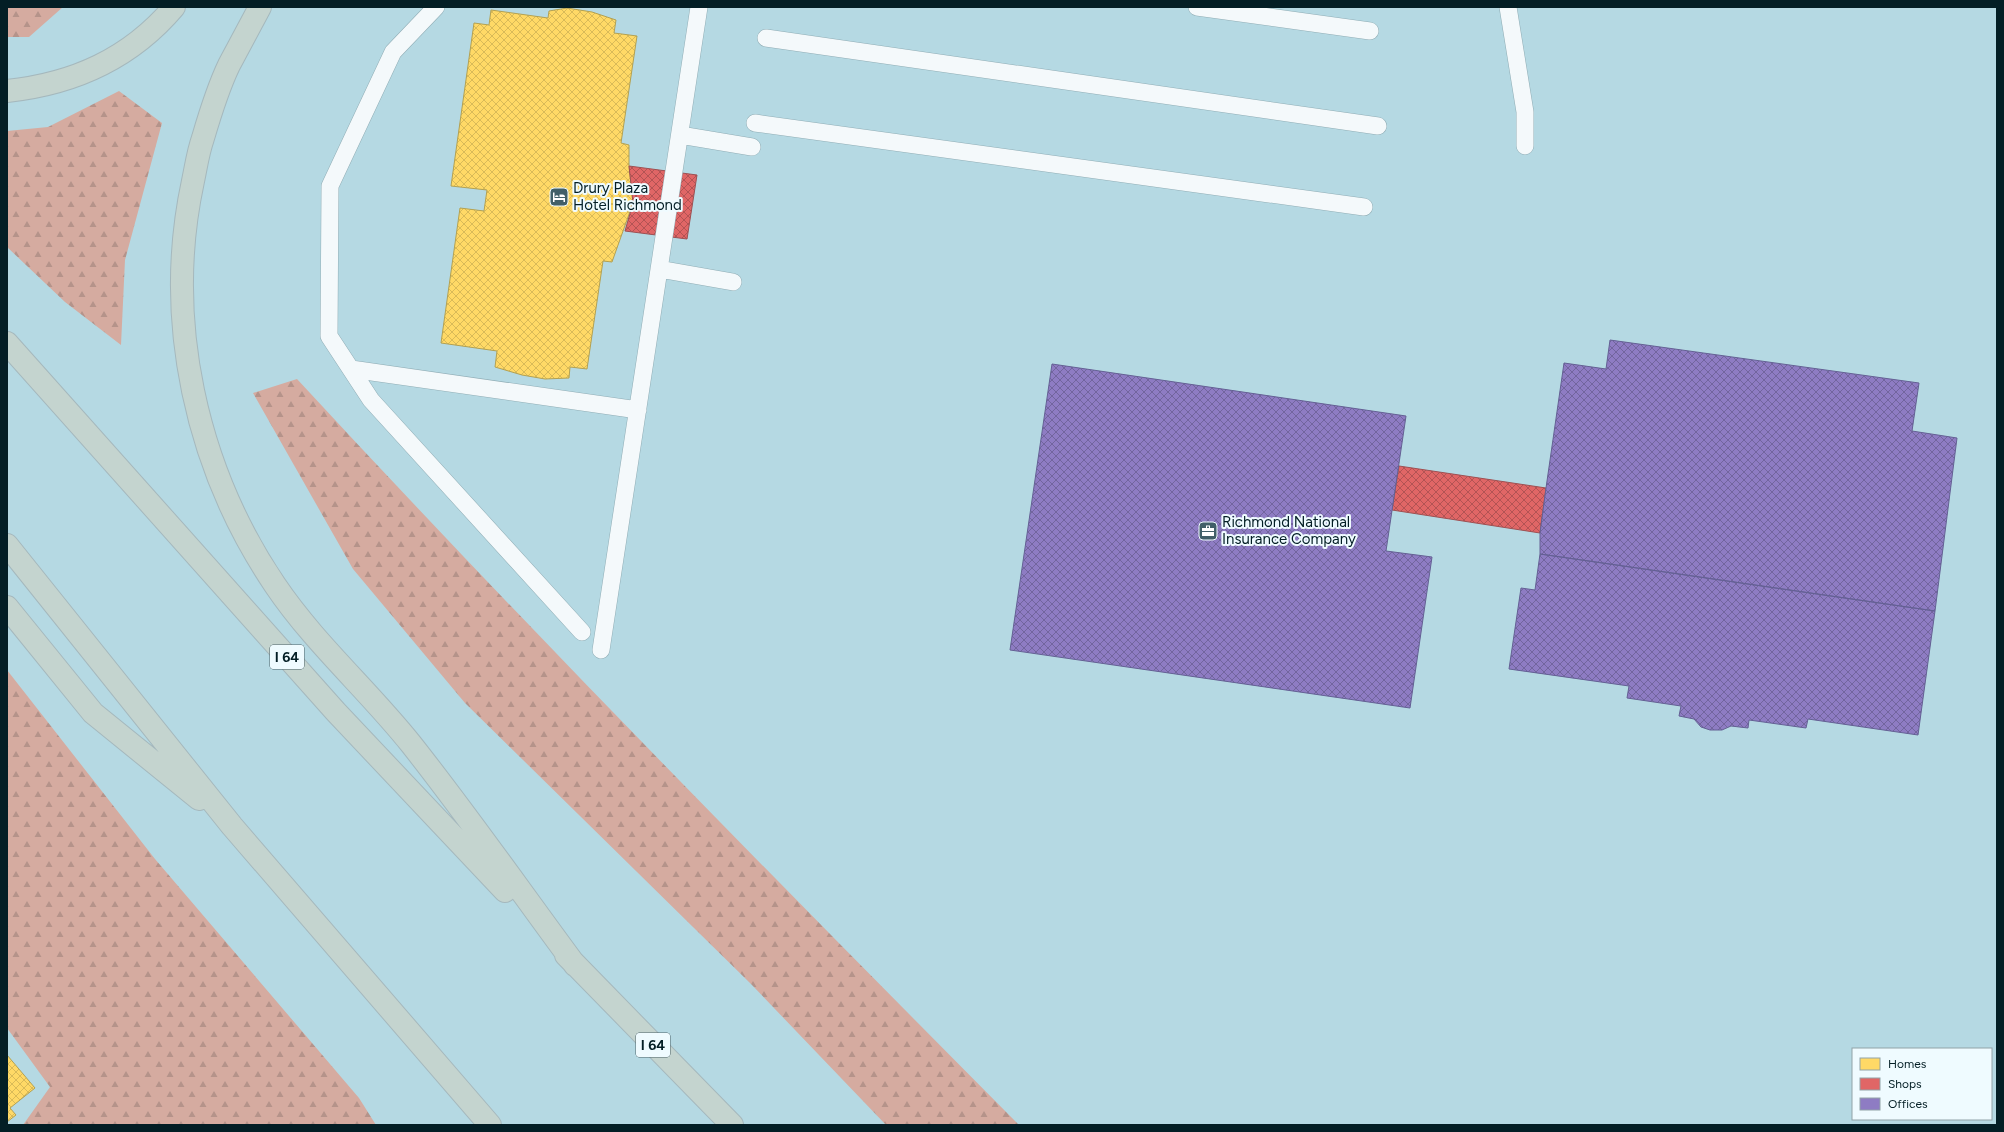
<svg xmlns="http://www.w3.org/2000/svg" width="2004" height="1132" font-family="Figtree,sans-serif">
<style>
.forest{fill:url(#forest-firs)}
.homes{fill:url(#homes-cross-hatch);stroke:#b3a152}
.shops{fill:url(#shops-cross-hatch);stroke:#9e5052}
.offices{fill:url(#offices-cross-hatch);stroke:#646094}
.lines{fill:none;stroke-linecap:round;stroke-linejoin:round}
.lane-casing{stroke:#90adb5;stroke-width:18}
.highway-casing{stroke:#a5b8bd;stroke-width:24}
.lane{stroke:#f4f9fb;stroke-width:17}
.highway{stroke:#c4d4cf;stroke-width:22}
.labels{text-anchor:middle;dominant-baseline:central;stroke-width:4;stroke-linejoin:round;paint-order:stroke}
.shield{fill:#effbff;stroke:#4a6066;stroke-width:1}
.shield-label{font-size:14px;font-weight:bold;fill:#031e25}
.poi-label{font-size:15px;fill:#031e25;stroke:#effbff;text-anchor:start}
</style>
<defs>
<pattern id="forest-firs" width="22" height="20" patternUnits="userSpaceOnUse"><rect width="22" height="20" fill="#d5aba0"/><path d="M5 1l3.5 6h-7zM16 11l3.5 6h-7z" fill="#b5938a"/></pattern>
<pattern id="homes-cross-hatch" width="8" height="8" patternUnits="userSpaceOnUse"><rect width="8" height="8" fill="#ffd966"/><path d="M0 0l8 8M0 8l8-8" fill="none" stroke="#d9ba58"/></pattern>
<pattern id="shops-cross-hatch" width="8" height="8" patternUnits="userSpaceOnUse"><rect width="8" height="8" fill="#e06666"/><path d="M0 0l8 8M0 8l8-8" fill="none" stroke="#b35354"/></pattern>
<pattern id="offices-cross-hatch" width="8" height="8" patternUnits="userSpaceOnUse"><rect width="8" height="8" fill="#8e7cc3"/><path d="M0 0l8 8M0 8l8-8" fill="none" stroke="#72659e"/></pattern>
</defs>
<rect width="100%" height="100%" fill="#b5d9e3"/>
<path class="forest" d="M7 7H63L29 37H7Z
M119 91 162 123 125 260 121 345 65 302 7 247V131L48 127Z
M297 379C532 633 775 879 1019 1125H886L751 984 465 703 353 569 253 393Z
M7 670 155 859 359 1098 376 1125H23L50 1087 7 1028Z"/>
<path class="homes" d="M567 8 592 12 616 20 614 33 637 36 621 143 629 145V166L633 203 612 262 603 261 587 369 570 367 569 378 545 379 522 375 495 367 497 351 441 343 460 208 484 211 487 190 451 186 474 23 489 25 491 10 548 18 549 11Z
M7 1055 35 1088 10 1108 16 1115 7 1122Z"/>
<path class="shops" d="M629 166 697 175 687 239 625 231 633 203Z
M1399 466 1546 488 1540 533 1392 510Z"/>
<path class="offices" d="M1610 340 1919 383 1912 431 1957 438 1935 611 1540 554V533L1546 488 1564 363 1606 369Z
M1052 364 1406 416 1386 551 1432 557 1410 708 1010 650Z
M1540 554 1935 611 1918 735 1808 719 1806 728 1749 720 1748 728 1731 726 1722 730H1710L1701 727 1694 719 1679 716 1681 706 1627 698 1629 686 1509 669 1521 588 1535 590Z"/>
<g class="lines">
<g class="lane-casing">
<path id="lane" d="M436 7 393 52 330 186 329 336 371 400 582 632
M1197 7 1370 31
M1508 7 1525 112V146
M766 38 1378 126
M755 123 1364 207
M680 135 752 147
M659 269 733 282
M351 369 638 410
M601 650 699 7"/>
</g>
<g class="highway-casing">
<path id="highway" d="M260 7C250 26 239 46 229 65 218 88 210 114 203 138 198 152 196 167 193 181 163 320 196 468 275 585 314 643 368 690 411 744 468 816 521 892 575 965
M7 91C74 84 130 59 174 7
M7 343 336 712 505 891
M7 545 232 826 490 1125
M7 607 93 713 199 799
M566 955 732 1125"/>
</g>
<use href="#lane" class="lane"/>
<use href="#highway" class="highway"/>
</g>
<defs>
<g id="hotel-square" transform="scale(1)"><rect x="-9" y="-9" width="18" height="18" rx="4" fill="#415f68" stroke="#effbff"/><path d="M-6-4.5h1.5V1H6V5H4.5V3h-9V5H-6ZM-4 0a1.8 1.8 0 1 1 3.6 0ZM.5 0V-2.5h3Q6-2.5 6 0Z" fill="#fff"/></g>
<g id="office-square" transform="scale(1)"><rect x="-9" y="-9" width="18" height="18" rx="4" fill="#415f68" stroke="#effbff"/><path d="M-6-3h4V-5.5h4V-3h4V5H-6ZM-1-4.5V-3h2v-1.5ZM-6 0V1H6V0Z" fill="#fff"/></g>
</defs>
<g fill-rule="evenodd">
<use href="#hotel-square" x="559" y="197"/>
<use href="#office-square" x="1208" y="531"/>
</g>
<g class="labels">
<g class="shield">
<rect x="270" y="645" width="34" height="24" rx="3"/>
<rect x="636" y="1033" width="34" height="24" rx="3"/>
</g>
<g class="shield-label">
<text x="287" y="657">I 64</text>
<text x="653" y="1045">I 64</text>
</g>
<g class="poi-label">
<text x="573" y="188">Drury Plaza<tspan x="573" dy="17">Hotel Richmond</tspan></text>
<text x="1222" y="522">Richmond National<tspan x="1222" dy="17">Insurance Company</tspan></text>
</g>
</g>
<rect width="2004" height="1132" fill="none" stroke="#031e25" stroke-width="16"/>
<rect x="1852" y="1048" width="140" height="72" fill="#effbff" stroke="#91a3a8"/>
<rect x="1860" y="1058" width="20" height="12" fill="#ffd966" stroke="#91a3a8"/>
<text x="1888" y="1068" font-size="12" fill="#031e25">Homes</text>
<rect x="1860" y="1078" width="20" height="12" fill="#e06666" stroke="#91a3a8"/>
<text x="1888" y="1088" font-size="12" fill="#031e25">Shops</text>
<rect x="1860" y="1098" width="20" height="12" fill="#8e7cc3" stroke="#91a3a8"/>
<text x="1888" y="1108" font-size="12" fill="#031e25">Offices</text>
</svg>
